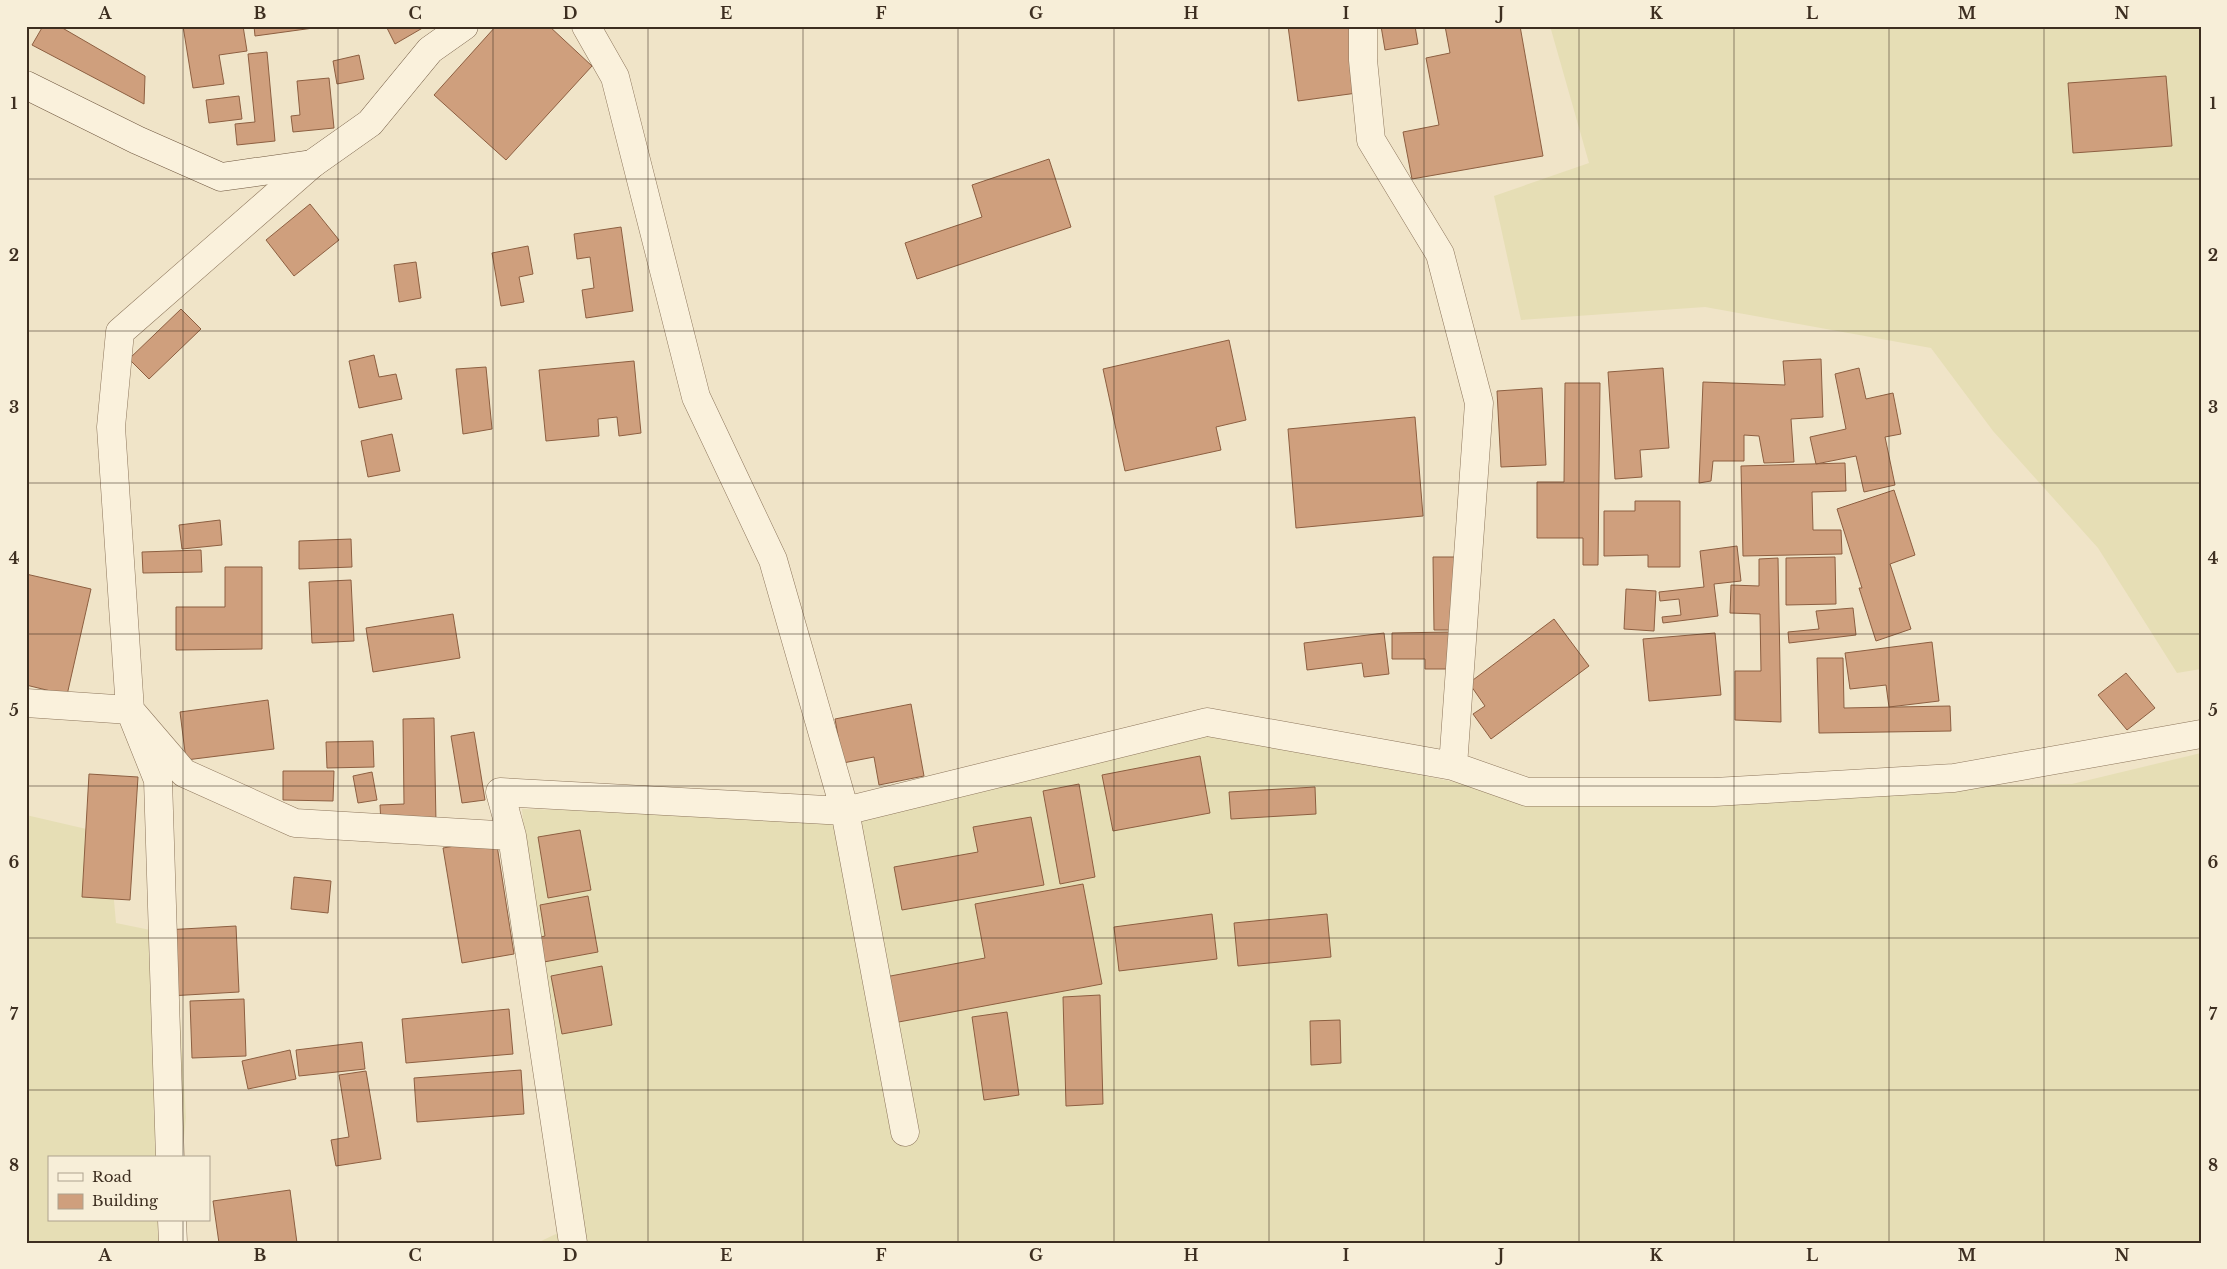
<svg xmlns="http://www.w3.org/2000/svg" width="2227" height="1269" font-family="'Libre Baskerville',serif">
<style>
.farmland{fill:#e6deb5}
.building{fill:#cf9f7d;stroke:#8d5f41}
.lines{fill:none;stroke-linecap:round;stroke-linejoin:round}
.street-casing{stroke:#8d765c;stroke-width:29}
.secondary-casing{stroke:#6f573f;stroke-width:29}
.street{stroke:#faf1dc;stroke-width:28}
.secondary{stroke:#faf1dc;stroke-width:28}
.grid{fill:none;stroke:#3d2e20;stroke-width:1;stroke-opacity:0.55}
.neatline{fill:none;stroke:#3d2e20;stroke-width:2}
.grid-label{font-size:16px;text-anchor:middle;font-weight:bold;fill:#3d2e20}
</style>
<rect width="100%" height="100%" fill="#f0e4c8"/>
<path class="farmland" d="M1550 26H2201V669L2177 673 2098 548 1993 431 1931 348 1705 307 1521 320 1494 196 1589 163Z
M1211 732 1542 800 1948 786 2072 784 2201 753V1243H537L560 1232 522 809 854 817Z
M26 815 108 834 116 923 175 935 186 1117 182 1158H49V1220H175L173 1243H26Z"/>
<path class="building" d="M43 26H59L145 76 144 104 32 45Z
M183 26H243L247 51 219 55 224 84 193 88Z
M254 26H328L255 36Z
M386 26H426L395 44Z
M496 26H549L592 66 506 160 434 95Z
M1288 26H1349L1357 93 1298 101Z
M1381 26H1415L1418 44 1385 50Z
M1445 26H1520L1543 156 1412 179 1403 132 1439 125 1426 58 1450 53Z
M267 52 275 141 237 145 235 124 255 122 248 54Z
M359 55 364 79 337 84 333 61Z
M2166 76 2172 146 2073 153 2068 83Z
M329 78 334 128 293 132 291 116 300 115 297 81Z
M239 96 242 119 209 123 206 100Z
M1049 159 1071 227 917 279 905 243 982 217 972 185Z
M310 204 339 240 294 276 266 240Z
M621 227 633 311 586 318 582 290 594 288 590 257 577 259 574 234Z
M528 246 533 274 519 277 524 302 501 306 492 253Z
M416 262 421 298 399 302 394 265Z
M181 309 201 329 149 379 129 359Z
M1229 340 1246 420 1216 427 1221 450 1125 471 1103 369Z
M374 355 379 377 396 374 402 399 359 408 349 361Z
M1821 359 1823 417 1791 419 1794 462 1764 463 1759 436 1744 435V461H1713L1711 481 1699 483 1703 382 1785 385 1783 361Z
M634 361 641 433 619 436 617 417 598 419 599 436 546 441 539 370Z
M486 367 492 429 463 434 456 369Z
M1663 368 1669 448 1640 450 1642 477 1615 479 1608 372Z
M1859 368 1866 399 1893 393 1901 434 1885 437 1895 485 1864 492 1856 456 1816 464 1810 437 1846 429 1835 374Z
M1565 383H1600L1598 565H1583V538H1537V482H1564Z
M1542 388 1546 465 1501 467 1497 391Z
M1415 417 1423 516 1296 528 1288 429Z
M392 434 400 471 368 477 361 441Z
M1845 463 1846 491 1812 492 1813 530H1841L1842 554 1743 556 1741 466Z
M1894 490 1915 555 1890 564 1911 629 1876 641 1859 588H1862L1837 509Z
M1635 501H1680V567H1648V555L1604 556V511H1635Z
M220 520 222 545 182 549 179 525Z
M351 539 352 567 299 569V541Z
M1737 546 1741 581 1714 584 1718 616 1663 623 1662 617 1681 615 1679 599 1660 601 1659 592 1704 587 1700 551Z
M201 550 202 572 143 573 142 552Z
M1433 557H1455L1457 630H1434Z
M1835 557 1836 604 1786 605V558Z
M1778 558 1781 722 1735 720V671H1761L1760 614 1730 613 1731 585 1759 586V559Z
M225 567H262V649L176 650V607H225Z
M26 574 91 589 67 695 26 685Z
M351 580 354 641 312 643 309 582Z
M1626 589 1656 591 1654 631 1624 629Z
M1853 608 1856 635 1789 643 1788 632 1819 629 1816 611Z
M453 614 460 658 373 672 366 628Z
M1554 619 1589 666 1491 739 1473 714 1485 706 1469 683Z
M1451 632V669H1425V659H1392V633Z
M1384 633 1389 674 1364 677 1362 663 1307 670 1304 643Z
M1715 633 1721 695 1649 701 1643 639Z
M1932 642 1939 701 1889 707 1886 685 1850 689 1845 653Z
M1817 658H1843L1844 708 1950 706 1951 731 1819 733Z
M2126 673 2155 708 2127 730 2098 695Z
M268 700 274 749 186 760 180 712Z
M911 704 924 776 879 785 874 757 843 763 835 719Z
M434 718 436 823 381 824 380 805 404 804 403 719Z
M474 732 485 800 462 803 451 736Z
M373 741 374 767 327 768 326 742Z
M1200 756 1210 813 1113 831 1102 775Z
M283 771H334L333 801 283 800Z
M372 772 377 800 358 803 353 776Z
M89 774 138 777 130 900 82 897Z
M1079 784 1095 877 1060 884 1043 791Z
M1315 787 1316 814 1231 819 1229 792Z
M1031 817 1044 885 902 910 894 867 978 852 973 827Z
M580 830 591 890 548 898 538 837Z
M496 839 514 954 462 963 443 848Z
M294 877 331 881 328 913 291 909Z
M1083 884 1102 984 888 1024 880 978 985 958 975 904Z
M588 896 598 952 533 964 528 940 545 936 540 905Z
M1212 914 1217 959 1119 971 1114 927Z
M1327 914 1331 957 1238 966 1234 923Z
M236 926 239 992 169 996 165 930Z
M602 966 612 1025 562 1034 551 976Z
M1100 995 1103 1104 1066 1106 1063 997Z
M244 999 246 1056 192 1058 190 1001Z
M509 1009 513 1054 406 1063 402 1019Z
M1007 1012 1019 1095 984 1100 972 1017Z
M1340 1020 1341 1063 1311 1065 1310 1021Z
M362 1042 365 1069 299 1076 296 1050Z
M290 1050 296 1079 248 1089 242 1061Z
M521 1070 524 1114 417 1122 414 1078Z
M366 1071 381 1159 336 1166 331 1140 349 1137 339 1075Z
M290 1190 297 1243H219L213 1201Z"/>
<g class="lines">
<g class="street-casing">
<path id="street" d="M586 26 615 77 696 397 773 560 845 811 905 1132
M1363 26V60L1371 140 1440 254 1479 403 1453 766
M26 703 130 710 184 773 295 823 512 836
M170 1158 158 780 130 710 111 427 120 332 312 164
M172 1220 173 1243
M573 1243 512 836 500 792 845 811 1207 722 1453 766 1527 792H1714L1954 778 2201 734"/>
</g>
<g class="secondary-casing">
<path id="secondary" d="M26 85 137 140 221 177 312 164 370 123 430 50 464 26"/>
</g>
<use href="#street" class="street"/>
<use href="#secondary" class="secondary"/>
</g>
<path class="grid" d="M183 26V1158M338 26V1243M493 26V1243M648 26V1243M803 26V1243M958 26V1243M1114 26V1243M1269 26V1243M1424 26V1243M1579 26V1243M1734 26V1243M1889 26V1243M2044 26V1243M26 179H2201M26 331H2201M26 483H2201M26 634H2201M26 786H2201M26 938H2201M26 1090H2201M183 1220V1243"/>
<rect width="2227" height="1269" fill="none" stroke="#f7eed8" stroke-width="55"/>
<rect x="48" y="1156" width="162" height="65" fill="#f7eed8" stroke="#ada18e"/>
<rect x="58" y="1173" width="25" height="8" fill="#faf1dc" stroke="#ada18e"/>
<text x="92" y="1182" font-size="15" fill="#3d2e20">Road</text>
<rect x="58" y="1194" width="25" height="15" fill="#cf9f7d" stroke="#ada18e"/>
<text x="92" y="1206" font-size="15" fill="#3d2e20">Building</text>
<rect x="28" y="28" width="2172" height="1214" class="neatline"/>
<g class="grid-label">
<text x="105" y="19">A</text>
<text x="260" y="19">B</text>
<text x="415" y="19">C</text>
<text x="570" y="19">D</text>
<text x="726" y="19">E</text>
<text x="881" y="19">F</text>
<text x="1036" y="19">G</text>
<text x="1191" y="19">H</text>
<text x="1346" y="19">I</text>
<text x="1501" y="19">J</text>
<text x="1656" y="19">K</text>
<text x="1812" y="19">L</text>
<text x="1967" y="19">M</text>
<text x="2122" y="19">N</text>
<text x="14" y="109">1</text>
<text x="2213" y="109">1</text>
<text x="14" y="261">2</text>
<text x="2213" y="261">2</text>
<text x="14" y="413">3</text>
<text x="2213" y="413">3</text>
<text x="14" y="564">4</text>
<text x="2213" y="564">4</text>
<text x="14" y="716">5</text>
<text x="2213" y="716">5</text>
<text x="14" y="868">6</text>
<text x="2213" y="868">6</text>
<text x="14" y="1020">7</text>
<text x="2213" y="1020">7</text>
<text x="14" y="1171">8</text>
<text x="2213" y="1171">8</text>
<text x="105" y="1261">A</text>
<text x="260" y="1261">B</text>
<text x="415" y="1261">C</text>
<text x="570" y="1261">D</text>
<text x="726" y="1261">E</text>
<text x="881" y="1261">F</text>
<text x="1036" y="1261">G</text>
<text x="1191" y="1261">H</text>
<text x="1346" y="1261">I</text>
<text x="1501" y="1261">J</text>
<text x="1656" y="1261">K</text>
<text x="1812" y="1261">L</text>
<text x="1967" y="1261">M</text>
<text x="2122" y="1261">N</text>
</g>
</svg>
